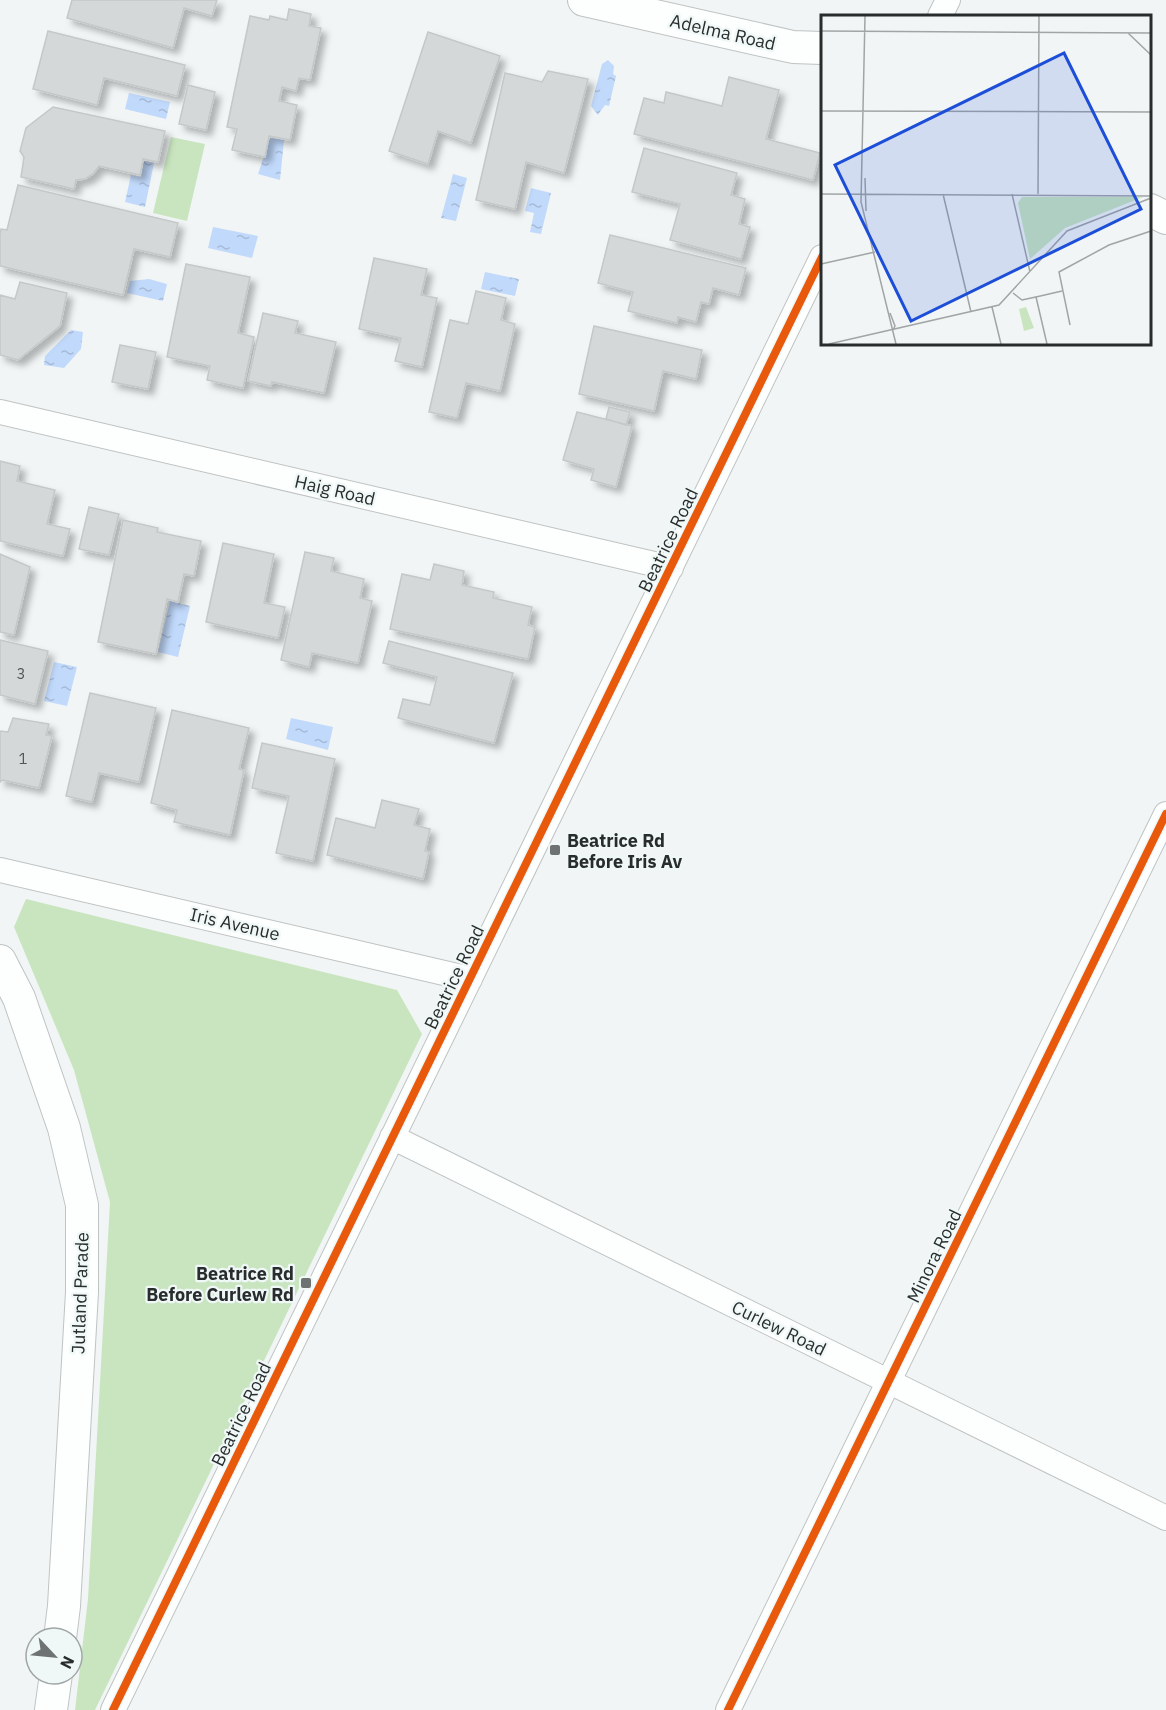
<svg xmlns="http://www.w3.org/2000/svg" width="1166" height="1710" font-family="'IBM Plex Sans',sans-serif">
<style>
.green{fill:#c9e5bf}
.water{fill:url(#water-ripples)}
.building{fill:#d5d8d9;stroke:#c5c8c8;stroke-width:1.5;filter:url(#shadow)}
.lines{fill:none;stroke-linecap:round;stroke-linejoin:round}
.minor-casing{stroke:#c0c3c3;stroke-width:26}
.tertiary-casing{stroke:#c0c3c3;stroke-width:34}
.minor{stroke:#fdfefe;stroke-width:24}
.tertiary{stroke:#fdfefe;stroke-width:32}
.cycleway-casing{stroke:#eff7f7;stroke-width:11}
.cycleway{stroke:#e8590c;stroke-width:8}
.poi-dot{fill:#6f7272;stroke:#eff7f7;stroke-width:2}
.labels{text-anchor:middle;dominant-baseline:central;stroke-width:4.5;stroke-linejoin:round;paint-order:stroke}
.number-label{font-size:15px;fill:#545757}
.street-label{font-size:18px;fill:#292c2c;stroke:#eff7f7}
.poi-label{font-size:18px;font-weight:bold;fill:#292c2c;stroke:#eff7f7;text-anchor:start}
.inset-road{fill:none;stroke:#a1a5a5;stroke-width:1.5}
.view{fill:#1d4ed8;fill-opacity:0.15;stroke:#1d4ed8;stroke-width:3}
.inset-edge{fill:none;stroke:#292c2c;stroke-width:3}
</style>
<defs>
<pattern id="water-ripples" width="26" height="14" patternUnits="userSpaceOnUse" patternTransform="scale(1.5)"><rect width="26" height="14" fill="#c1d9fb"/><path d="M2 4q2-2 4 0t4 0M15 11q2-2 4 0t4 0" fill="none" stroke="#a6bad7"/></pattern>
<filter id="shadow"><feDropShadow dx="5.5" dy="5.5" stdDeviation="3" flood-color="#0004"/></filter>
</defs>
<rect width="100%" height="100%" fill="#f1f5f5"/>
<path class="green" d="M171 137 205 144 187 221 153 213Z
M26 899 397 990 422 1034 95 1710H75L88 1599 110 1202 74 1070 14 927Z"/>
<path class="water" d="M608 60 614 66 613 74 616 76 609 106 605 105 598 115 591 106 602 64Z
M129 93 170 102 166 119 125 109Z
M270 138 284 140 280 180 258 174Z
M144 161 154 163 145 207 125 202 131 175 141 177Z
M453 174 467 178 456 221 441 218Z
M531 188 551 193 541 234 530 232 534 213 525 211Z
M213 227 258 236 252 258 208 248Z
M485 272 519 279 515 296 481 289Z
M149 279 167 284 163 301 127 293 130 281Z
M71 330 83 332 81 349 64 368 44 365 45 356Z
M170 601 190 606 178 657 158 652Z
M54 662 77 667 67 706 44 701Z
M291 718 333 727 328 750 286 739Z"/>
<path class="building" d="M72 0H217L212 16 184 8 173 48 67 18Z
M289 9 311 14 309 26 321 28 310 80 299 78 296 91 282 87 279 101 297 105 290 140 269 136 265 157 232 150 237 129 227 127 250 16 269 20 270 16 287 20Z
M48 31 185 65 177 96 104 78 97 105 33 89Z
M428 32 500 56 471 143 438 131 428 164 389 151Z
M548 71 588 79 564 173 526 162 515 209 476 200 505 73 542 82Z
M729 77 779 90 766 139 820 153 813 180 634 134 644 98 664 103 666 92 722 106Z
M188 85 215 92 206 130 179 124Z
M53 107 165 131 158 162 143 159 140 175 99 166 93 174 85 179 76 180 74 189 21 177 24 157 20 151 26 128Z
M644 148 737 173 731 195 745 199 739 224 750 227 741 259 670 240 680 204 632 192Z
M18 185 178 223 170 257 134 249 123 295 0 266V234L1 229 7 230Z
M610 235 746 268 739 295 713 288 709 304 701 302 696 322 678 317 677 323 628 311 633 292 598 283Z
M374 258 427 269 421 295 437 298 422 367 395 361 401 338 359 329Z
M186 264 250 277 238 333 254 337 243 388 207 380 210 366 167 357Z
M20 282 67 293 60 326 18 360 0 355V295L15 299Z
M476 291 506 298 501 320 515 324 500 391 466 383 457 418 429 412 450 320 468 324Z
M263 313 298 321 295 333 336 342 324 393 272 382 271 386 248 381Z
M594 326 702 350 696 379 663 371 654 411 579 394Z
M120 345 156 352 148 389 112 382Z
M609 407 630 412 626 425 606 419Z
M577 412 632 426 616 487 591 480 594 469 563 460Z
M0 461 20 466 17 481 55 490 47 524 70 529 63 556 0 541Z
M89 507 119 514 109 555 79 549Z
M123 520 158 528 157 532 201 541 194 576 184 574 178 602 167 599 156 654 98 642Z
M223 543 274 554 264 603 285 607 278 638 206 622Z
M305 552 334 558 331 571 364 579 360 598 372 601 358 663 312 653 309 667 281 660Z
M0 554 30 567 14 635 0 632Z
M434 564 464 571 462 585 494 592 493 598 532 607 528 625 535 627 528 659 390 629 402 574 430 580Z
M0 640 48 651 35 704 0 695Z
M389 641 513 673 494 743 398 718 403 699 430 705 437 677 383 663Z
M90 693 156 708 139 782 99 773 92 802 66 796Z
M172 710 249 728 239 769 244 770 230 835 174 822 177 810 151 803Z
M13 718 49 724 46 735 52 736 39 788 3 780 0 782V731L8 732Z
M262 743 335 759 313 861 276 853 289 796 252 788Z
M382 800 419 809 414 825 430 829 425 851 429 852 423 879 327 855 336 818 375 828Z"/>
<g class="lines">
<g class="minor-casing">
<path id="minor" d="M940 16 948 0
M0 412 671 568
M0 870 470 979
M392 1137 1166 1518
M113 1710 822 257
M728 1710 1166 814"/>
</g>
<g class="tertiary-casing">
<path id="tertiary" d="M584 0 793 47 822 48
M1150 210 1166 218
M0 961 19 998 64 1128 82 1205V1292L64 1606 60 1638
M51 1710 56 1674"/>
</g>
<use href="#minor" class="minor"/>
<use href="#tertiary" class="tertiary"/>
<g class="cycleway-casing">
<path id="cycleway" d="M113 1710 822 257
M728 1710 1166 814"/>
</g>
<use href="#cycleway" class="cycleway"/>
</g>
<g class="poi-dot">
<rect x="549" y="844" width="12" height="12" rx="3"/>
<rect x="300" y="1277" width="12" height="12" rx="3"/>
</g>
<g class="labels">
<g class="number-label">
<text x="21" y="673">3</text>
<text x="23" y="758">1</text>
</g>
<g class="street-label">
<text transform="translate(723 32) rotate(13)">Adelma Road</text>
<text transform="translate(335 490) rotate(13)">Haig Road</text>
<text transform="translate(668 540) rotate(-64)">Beatrice Road</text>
<text transform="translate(235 924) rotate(13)">Iris Avenue</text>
<text transform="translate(454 977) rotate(-64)">Beatrice Road</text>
<text transform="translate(934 1256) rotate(-64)">Minora Road</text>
<text transform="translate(80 1293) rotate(-88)">Jutland Parade</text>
<text transform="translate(779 1328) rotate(26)">Curlew Road</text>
<text transform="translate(241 1414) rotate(-64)">Beatrice Road</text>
</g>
<g class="poi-label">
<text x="567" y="840">Beatrice Rd<tspan x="567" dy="21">Before Iris Av</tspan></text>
<text x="294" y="1273" text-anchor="end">Beatrice Rd<tspan x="294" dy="21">Before Curlew Rd</tspan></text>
</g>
</g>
<g transform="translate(821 15)">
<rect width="330" height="330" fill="#f1f5f5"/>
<path d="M201 182H322L244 213 209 244 197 188ZM205 292 213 313 203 316 198 294Z" fill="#c9e5bf"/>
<path class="inset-road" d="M44 1 40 187 75 329M0 16 330 18M307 18 330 40M0 96 330 97M44 163 45 196M0 179 330 181M122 179 150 297M191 179 209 257M217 179 218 1M0 249 54 237M192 278 201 285 215 282 226 329M215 282 241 276M171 292 180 329M69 298 74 311 72 315M249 310 238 257 288 230 330 216M8 329 178 290 246 216 330 183"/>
<path class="view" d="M243 38 320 194 90 306 14 150Z"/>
<rect width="330" height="330" class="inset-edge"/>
</g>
<g transform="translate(54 1656) rotate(116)"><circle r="28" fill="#eff7f7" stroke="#a0a6a6" stroke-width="1.5"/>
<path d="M0-4.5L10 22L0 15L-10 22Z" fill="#6f7272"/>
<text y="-9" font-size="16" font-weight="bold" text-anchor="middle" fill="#292c2c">N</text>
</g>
</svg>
